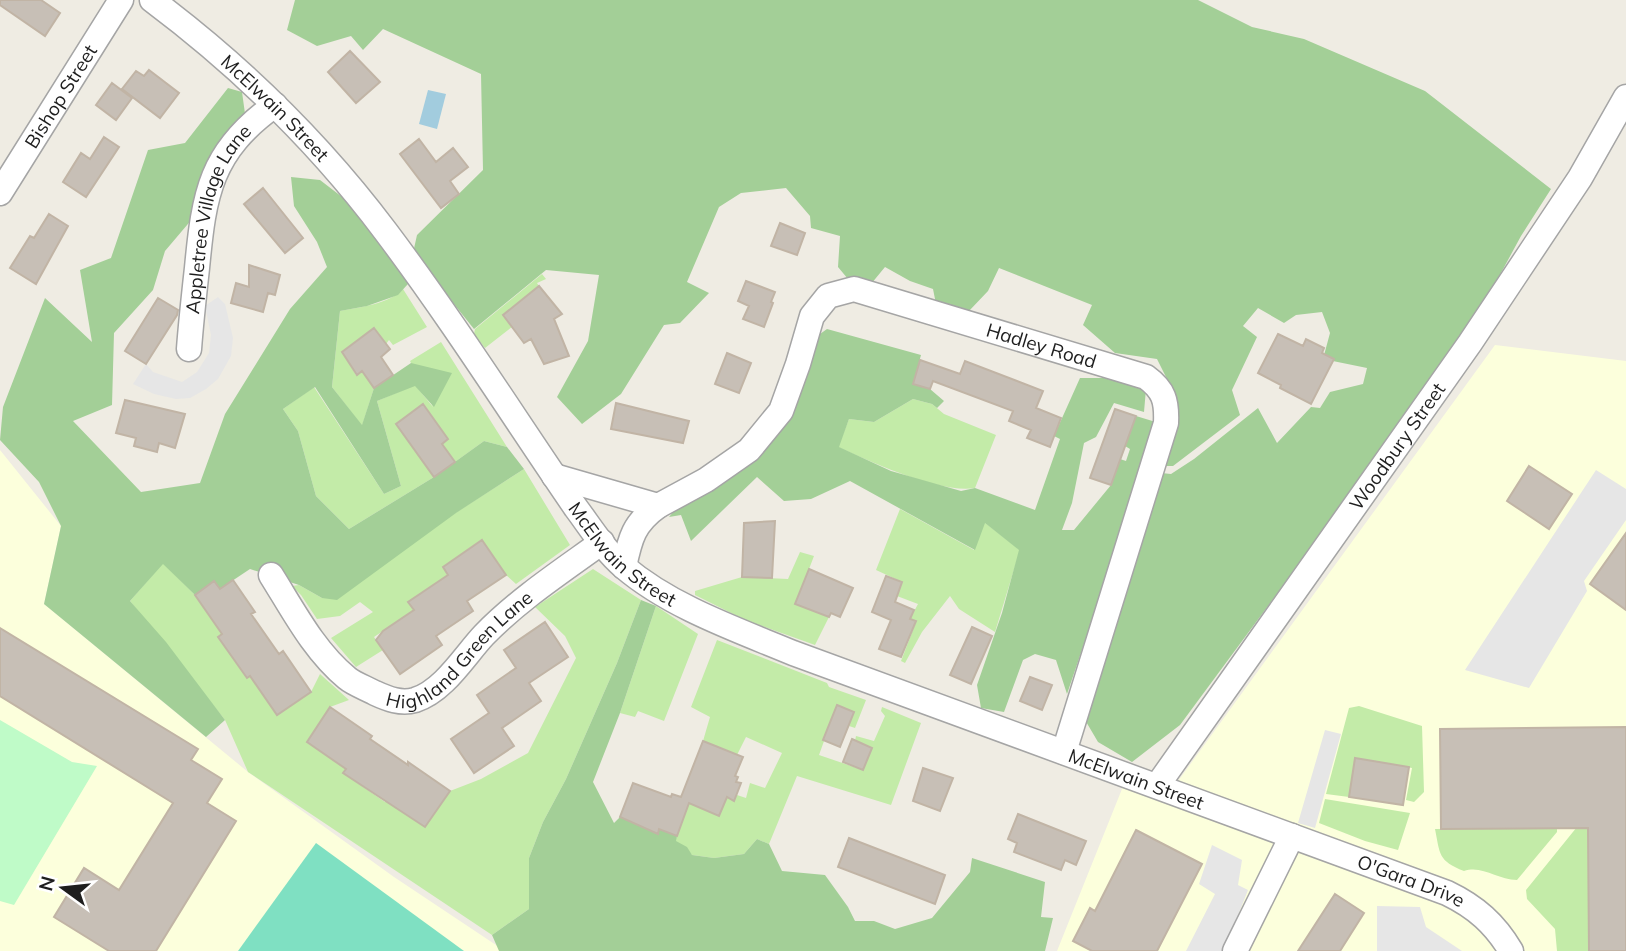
<svg xmlns="http://www.w3.org/2000/svg" width="1626" height="951" font-family="Mulish,sans-serif">
<style>
.education{fill:#fcffdc}
.grass{fill:#c3eba8}
.forest{fill:#a3cf97}
.park{fill:#bffbc8}
.pitch{fill:#7fe0c2}
.parking{fill:#e6e6e6}
.water{fill:#a2ccde}
.building{fill:#c7bfb6;stroke:#c1b4a5;stroke-width:2}
.lines{fill:none;stroke-linecap:round;stroke-linejoin:round}
.minor-casing{stroke:#a5a5a5;stroke-width:27}
.minor{stroke:#fff;stroke-width:24}
.labels{text-anchor:middle;dominant-baseline:central;stroke-width:6;stroke-linejoin:round;paint-order:stroke}
.street-label{font-size:19px;fill:#1e1e1e;stroke:#fff}
</style>
<rect width="100%" height="100%" fill="#efece3"/>
<path class="education" d="M1495 345 1626 361V951H1057L1124 784 1165 799Z
M0 450 61 526 44 604 248 772 394 877 505 951H0Z"/>
<path class="grass" d="M542 274 546 279 537 283 540 288 503 315 512 327 485 348 474 334 475 329Z
M403 289 427 327 393 345 389 340 386 344 374 328 342 352 356 375 362 371 374 388 362 426 332 387 340 311C360 307 389 304 403 289Z
M441 342 507 447 484 441 455 462 442 444 448 439 423 404 396 424 434 477 349 529 316 496 298 431 283 409 314 387 384 494 401 486 377 401 415 385 433 407 410 361Z
M913 399 932 404 944 414 996 435 975 488C941 494 871 462 838 447L849 419 874 422Z
M524 469 570 545 516 584 506 575 481 540 443 567 448 575 408 602 414 610 374 637 383 650 356 667 331 638 373 612 360 602 340 616 317 619 301 595 292 586 299 585 322 598Z
M900 509 974 550 984 522 1020 550 995 632 959 609 950 596 922 632 905 663 901 661 916 622 910 619 918 604 897 596 902 582 876 570Z
M800 552 814 556 796 603 829 617 815 645 745 620 695 595V591L742 577 788 579Z
M163 563 195 595 222 634 219 637 247 678 250 676 311 692 320 674 349 700 330 707 307 742 346 769 343 773 385 802 387 800 450 791 481 779 528 753 576 658 565 636 535 607 593 569 641 600 617 663 566 779 543 822 529 858V909L492 935 248 772 225 720 130 601Z
M656 606 698 634 664 721 638 711 635 717 620 713Z
M717 640 827 683 829 687 866 700 855 728 849 726 854 712 837 705 819 755 863 770 872 748 855 741 856 736 874 741 885 716 881 711 882 707 921 723 891 805 797 776 769 844 757 839 744 854 714 858 692 855 675 841 689 803 719 815 727 797 734 800 737 795 746 798 750 783 765 788 782 753 746 737 737 755 703 741 710 717 691 707Z
M1359 706 1422 726 1424 792 1414 802 1406 800 1412 768 1355 759 1349 797 1326 794 1349 708Z
M1325 799 1410 813 1398 850 1365 841 1319 823Z
M1588 802 1589 951H1557L1555 929 1527 899 1526 890 1581 822Z
M1557 828V832L1517 880C1497 880 1483 865 1464 871 1438 861 1440 854 1435 829Z"/>
<path class="forest" d="M295 0H1198L1252 27 1304 39 1425 91 1551 189 1521 236 1464 341 1180 725 1132 762 1098 742 1078 708 1151 472 1171 474 1194 459 1258 408 1277 443 1311 407 1320 408 1330 392 1363 384 1367 368 1323 359 1330 333 1322 312 1296 315 1284 323 1258 308 1243 326 1257 337 1232 390 1240 415 1173 466H1162L1176 397 1157 359 1115 353 1083 325 1092 305 999 268 988 291 969 311 936 304 933 289 910 281 885 267 871 284 848 279 838 267 840 236 811 228 810 216 786 188 741 193 719 207 687 282 709 293 680 323 664 325 621 394 582 424 557 397 588 341 599 275 546 270 474 329 413 253 417 235 483 170 481 74 383 29 363 50 351 36 317 46 287 30Z
M228 88 242 92 247 128 204 205 165 251 153 290 114 333 112 405 73 421 141 492 200 483 225 414 290 309 327 267 317 242 294 206 291 177 320 180 385 230 416 275 398 295 367 306 340 311 332 387 362 425 374 388 411 363 452 373 434 407 415 386 377 401 401 486 384 494 315 387 283 409 298 431 316 496 349 529 434 477 484 441 507 447 524 469 456 513 337 600 322 598 299 585 250 569 220 589 214 581 195 595 163 564 130 601 166 642 225 720 206 737 44 604 61 526 39 482 0 440 3 407 45 298 92 342 80 270 111 258 148 150 185 143Z
M827 329 921 355 913 384 930 389 944 401 937 408 932 404 913 399 874 422 849 419 839 447 891 471 961 491 975 488 1035 510 1060 439 1054 436 1080 378H1104L1146 389 1144 412 1114 403 1096 437 1084 443 1072 503 1062 530H1074L1111 485 1120 459 1126 461 1130 449 1125 446 1136 416 1159 423 1067 694 1056 660 1035 654 1023 660 1004 712 981 708 977 685 1002 613 1019 550 985 523 975 550 850 481 811 499 784 501 757 477 691 541 681 515 669 517 685 498 723 480 813 339Z
M641 600 656 606 620 713 593 782 614 823 620 817 657 834 659 829 677 836 676 841 687 847 692 855 714 858 744 854 757 839 769 844 782 871 825 875 848 907 855 921H874L895 929 932 918 970 872 972 858 1045 882 1041 917 1053 918 1045 951H499L492 935 529 909V858L543 822 566 779 617 663Z"/>
<path class="park" d="M0 720 72 762 97 766 14 905 0 901Z"/>
<path class="pitch" d="M316 843 464 951H238Z"/>
<path class="parking" d="M218 297 225 304 233 338 231 356 218 379 206 389 190 398 176 399 154 394 133 384 146 364 153 372 182 382 197 372 209 353 211 335 205 306Z
M1596 470 1626 489V520L1584 581 1587 591 1529 688 1465 670Z
M1325 730 1341 734 1315 828 1298 823Z
M1212 845 1242 860 1238 885 1248 890 1224 951H1186L1215 894 1199 884Z
M1377 906 1420 907 1426 927 1462 951H1377Z"/>
<path class="water" d="M428 90 446 94 437 129 419 124Z"/>
<path class="building" d="M0 0H41L60 13 45 36 0 5Z
M350 51 380 82 356 103 328 72Z
M149 70 179 93 160 118 122 89 136 71 144 76Z
M112 83 132 98 116 120 96 105Z
M104 137 119 147 86 197 63 182 81 153 90 159Z
M419 139 436 162 453 148 468 167 450 181 459 194 441 208 400 154Z
M263 188 303 238 285 253 244 204Z
M49 214 68 226 36 284 10 268 30 236 34 238Z
M780 223 805 233 797 255 771 246Z
M249 265 280 275 275 295 268 293 263 312 231 303 236 283 249 287Z
M746 281 775 292 771 302 773 303 764 327 743 319 749 306 738 301Z
M539 286 562 314 554 319 569 356 544 364 531 339 524 343 503 315Z
M158 298 178 310 177 315 146 364 125 351Z
M374 328 390 349 381 357 393 375 374 388 362 371 357 375 342 352Z
M1278 334 1303 346 1306 339 1324 348 1322 353 1334 359 1311 404 1280 388 1281 385 1258 373Z
M727 353 751 363 739 393 715 384Z
M920 360 960 374 965 361 1043 391 1036 408 1061 418 1050 447 1027 438 1031 430 1009 421 1013 411 933 381 930 389 913 384Z
M125 400 185 414 175 448 159 443 157 452 134 446 136 438 116 433Z
M616 403 689 421 683 443 611 429Z
M423 404 448 439 442 444 455 462 434 477 396 424Z
M1115 409 1136 416 1111 485 1090 478Z
M1529 466 1572 494 1549 529 1507 501Z
M775 521 772 578 742 577 744 523Z
M1626 533V610L1590 584Z
M482 540 506 575 467 601 473 611 436 636 442 645 400 674 376 640 383 631 414 610 408 602 448 575 443 567Z
M809 569 853 588 840 617 831 613 829 617 795 604Z
M886 576 902 582 895 602 914 610 910 619 916 621 901 657 879 649 891 620 872 612Z
M233 580 255 612 251 614 279 654 283 651 311 692 277 715 250 676 247 678 218 637 222 634 195 595 214 581 220 589Z
M545 622 568 657 529 683 541 701 502 728 514 746 474 773 451 739 489 713 477 695 516 668 504 650Z
M972 627 992 636 971 684 950 675Z
M0 628 198 749 191 760 222 779 207 803 236 821 156 951H109L54 917 84 868 119 890 173 803 0 696Z
M1030 677 1052 685 1042 710 1020 701Z
M837 705 854 712 840 747 823 740Z
M330 707 372 736 370 739 408 765V762L450 791 425 827 343 773 346 769 307 742Z
M1626 727V951H1589L1588 828 1441 829 1440 729Z
M852 739 872 748 863 770 843 762Z
M703 741 743 757 735 776 738 777 736 782 741 783 734 801 727 797 719 816 689 803 677 836 659 829 658 834 620 817 633 783 671 797 672 794 681 797Z
M1355 758 1409 767 1403 805 1349 797Z
M923 768 953 778 940 811 913 801Z
M1018 814 1086 841 1076 865 1065 860 1061 870 1014 852 1017 843 1008 839Z
M1136 830 1202 864 1157 951H1092L1073 941 1090 908 1095 911Z
M849 838 945 875 935 904 838 867Z
M1335 894 1364 913 1340 951H1298Z"/>
<g class="lines">
<g class="minor-casing">
<g id="minor">
<path id="s1" d="M152 0C240 66 320 144 386 232 453 321 513 416 576 508 591 528 605 551 624 567 671 607 738 630 793 653L1447 893C1476 907 1495 924 1511 951"/>
<path id="s2" d="M0 193 121 0"/>
<path id="s3" d="M189 349C191 322 194 295 197 268 204 194 210 151 275 105"/>
<path id="s4" d="M554 476 658 506 706 480 749 450 781 411 798 364 812 316 828 296 854 289 1146 377C1164 390 1167 401 1166 423L1064 752"/>
<path d="M624 567C630 538 634 523 658 506"/>
<path id="s5" d="M271 575C293 610 314 651 347 678 354 684 366 688 375 693 388 699 401 704 415 700 444 691 465 655 484 635 519 599 562 571 602 542"/>
<path id="s6" d="M1157 786 1470 343 1580 178 1626 97"/>
<path d="M1235 951 1292 836"/>
</g>
</g>
<use href="#minor" class="minor"/>
</g>
<g class="labels">
<g class="street-label">
<text stroke="none"><textPath href="#s2" startOffset="114">Bishop Street</textPath></text>
<text stroke="none"><textPath href="#s1" startOffset="164">McElwain Street</textPath></text>
<text stroke="none"><textPath href="#s3" startOffset="135">Appletree Village Lane</textPath></text>
<text stroke="none"><textPath href="#s4" startOffset="614">Hadley Road</textPath></text>
<text stroke="none"><textPath href="#s6" startOffset="416">Woodbury Street</textPath></text>
<text stroke="none"><textPath href="#s1" startOffset="732">McElwain Street</textPath></text>
<text stroke="none"><textPath href="#s5" startOffset="266">Highland Green Lane</textPath></text>
<text stroke="none"><textPath href="#s1" startOffset="1298">McElwain Street</textPath></text>
<text stroke="none"><textPath href="#s1" startOffset="1591">O'Gara Drive</textPath></text>
</g>
</g>
<g transform="translate(63 888) rotate(285)" stroke="#ffffff" stroke-width="5" paint-order="stroke">
<path d="M0-5L12 26L0 18L-12 26Z" fill="#1e1e1e"/>
<text y="-10" font-size="19" font-weight="bold" text-anchor="middle" fill="#1e1e1e">N</text>
</g>
</svg>
